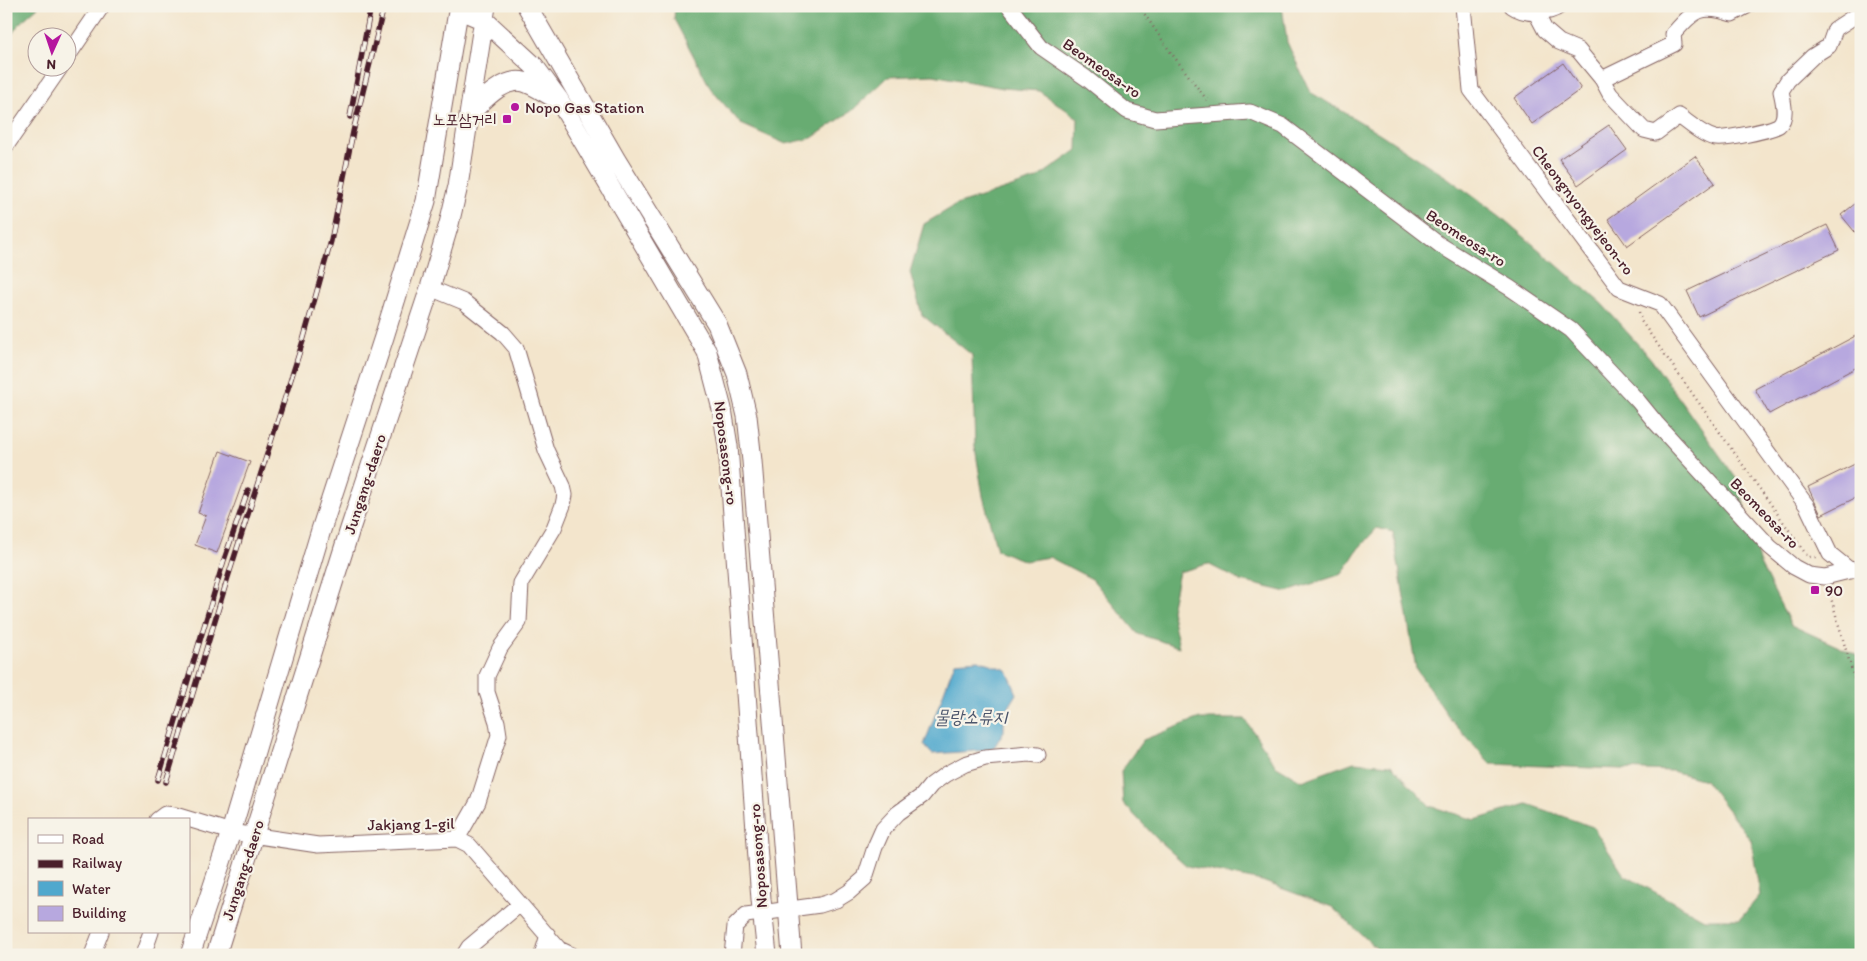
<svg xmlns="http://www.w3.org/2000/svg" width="1867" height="961" font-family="Itim,'Poor Story',sans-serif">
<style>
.forest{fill:#67ac72;stroke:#58664e}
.water{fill:#50a8cd;stroke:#4d647c}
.building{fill:#b7a8df}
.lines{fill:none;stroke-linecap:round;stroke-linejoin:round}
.minor-casing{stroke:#856463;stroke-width:17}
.major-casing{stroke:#856463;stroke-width:21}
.path{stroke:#856463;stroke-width:2.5;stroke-dasharray:1 4;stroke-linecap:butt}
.minor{stroke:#fff;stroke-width:15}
.major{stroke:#fff;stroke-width:19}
.rail-casing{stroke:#4a1f2b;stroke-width:5.5}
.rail{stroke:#f7f3e8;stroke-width:4;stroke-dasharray:11;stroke-linecap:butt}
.poi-dot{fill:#b5179e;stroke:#f7f3e8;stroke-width:2}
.labels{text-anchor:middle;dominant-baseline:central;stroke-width:4.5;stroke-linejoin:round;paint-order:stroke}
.street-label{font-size:16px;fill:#4a1f2b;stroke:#f7f3e8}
.poi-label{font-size:16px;fill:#4a1f2b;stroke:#f7f3e8;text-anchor:start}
.water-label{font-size:18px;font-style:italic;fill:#4c566c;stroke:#f7f3e8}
</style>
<rect width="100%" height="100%" fill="#f7f3e8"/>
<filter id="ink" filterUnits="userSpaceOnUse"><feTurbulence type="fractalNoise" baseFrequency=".02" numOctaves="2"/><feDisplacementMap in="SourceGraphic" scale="10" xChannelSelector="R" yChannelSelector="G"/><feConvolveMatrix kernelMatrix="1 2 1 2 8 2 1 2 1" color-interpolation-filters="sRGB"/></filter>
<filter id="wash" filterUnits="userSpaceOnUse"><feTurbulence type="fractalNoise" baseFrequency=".0096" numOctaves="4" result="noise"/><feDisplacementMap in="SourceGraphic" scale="20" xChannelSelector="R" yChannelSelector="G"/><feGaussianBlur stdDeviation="1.12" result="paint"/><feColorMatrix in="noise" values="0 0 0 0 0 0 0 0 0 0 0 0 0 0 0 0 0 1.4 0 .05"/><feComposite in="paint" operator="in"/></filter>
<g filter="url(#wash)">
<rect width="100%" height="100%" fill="#f3e5cc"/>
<path class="forest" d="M6 6H39L20 23 6 42Z
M675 6H1282L1287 42 1310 92 1379 133 1448 178 1500 216 1602 304 1651 359 1738 481 1759 562 1791 625 1861 657V955H1380L1376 948 1332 907 1262 881 1187 866 1159 841 1123 803 1121 771 1143 740 1197 719H1245L1275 765 1302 781 1354 762 1391 765 1430 806 1475 820 1527 804 1593 827 1624 875 1704 919H1740L1760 895 1751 840 1705 780 1672 771 1491 764 1451 720 1416 669 1393 532 1377 528 1358 549 1342 574 1287 592 1241 581 1208 564 1179 572 1171 610 1179 647 1138 634 1092 579 1049 557 1025 561 997 550 983 496 975 447 972 355 922 315 910 272 924 224 956 205 1036 179 1077 150 1078 118 1039 91 1003 88 933 75 888 77 853 110 812 138 786 144 741 124 711 89 674 19Z"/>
<path class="water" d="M978 660 1007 670 1017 694 1004 715V731L993 749 989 750 932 754 924 745 955 662Z"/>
<g id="blocks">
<path class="building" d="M1563 63 1581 89 1532 124 1514 98Z
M1609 125 1627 150 1578 185 1559 159Z
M1695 156 1715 183 1627 246 1608 219Z
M1861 199V236L1859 237 1841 215Z
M1827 225 1839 250 1699 317 1687 291Z
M1861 333V365L1769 414 1755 389Z
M220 451 250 462 217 553 195 545 206 516 198 513Z
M1861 461V495L1821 515 1808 487Z"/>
</g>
</g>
<g filter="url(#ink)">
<use href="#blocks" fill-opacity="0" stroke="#856463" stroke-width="1"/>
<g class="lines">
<g class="minor-casing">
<path id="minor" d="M1009 6 1041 47 1086 78 1127 111 1155 119 1250 112 1283 126 1440 245 1510 288 1571 330 1638 401 1656 423 1770 547 1794 567 1809 575 1825 577 1861 568
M1463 6 1471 90 1619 288 1660 304 1807 506 1830 554 1851 571
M1512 6C1525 15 1548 15 1560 6
M1536 13 1545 30 1559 42 1578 50 1602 79 1610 94 1644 130 1656 133 1679 116C1689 123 1702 135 1715 138 1724 140 1772 130 1779 125 1788 117 1783 101 1781 91L1788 80 1813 56 1829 46 1835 29 1861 12
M68 56 102 6
M1602 79 1674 44 1673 34C1694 11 1700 3 1732 14L1747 6
M6 146 60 68
M430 288 464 302 503 333 516 348 546 450 563 486 565 495 563 505 554 528 521 583 519 622 500 648 487 676V692L497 722 499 735 478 802 457 839
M157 820 165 814 175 815 231 832 318 845 457 839 469 845 559 949 572 955
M92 955 101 932
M143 955 151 932
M464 955 469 947 520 904
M542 955 548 935
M732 955 735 926 746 915 820 905 836 900 849 892 865 878 875 847 883 829 898 813 922 796 931 785 946 774 965 764 985 758 1029 754 1038 755"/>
</g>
<g class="major-casing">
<path id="major" d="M527 6 616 160 717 324 737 374 747 416 752 461 792 955
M458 9 484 20 534 66 559 100 707 352 722 409 728 446 761 899 767 955
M469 115C481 102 503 77 524 82 534 85 545 93 555 98
M190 955 231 832 321 530 384 337 426 201 459 6
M216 955 350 529 430 288 449 224 458 186 486 6"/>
</g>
<path class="path" d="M1139 6 1169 50 1207 100
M1639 312 1641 321 1808 557H1816
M1829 591 1861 702"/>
<use href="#minor" class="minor"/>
<use href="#major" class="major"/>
<g class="rail-casing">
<path id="rail" d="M350 117 371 6
M158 780 224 560 248 490
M166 782 228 577 303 341 331 241 353 132 384 6"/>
</g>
<use href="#rail" class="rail"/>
</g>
</g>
<g class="poi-dot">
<circle cx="515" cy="107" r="5"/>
<rect x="502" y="114" width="10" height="10" rx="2.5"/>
<rect x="1810" y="585" width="10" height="10" rx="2.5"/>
</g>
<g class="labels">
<g class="street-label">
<text transform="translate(1102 68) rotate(35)">Beomeosa-ro</text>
<text transform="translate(1583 210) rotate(53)">Cheongnyongyejeon-ro</text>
<text transform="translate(1466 238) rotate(33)">Beomeosa-ro</text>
<text transform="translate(726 453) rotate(83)">Noposasong-ro</text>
<text transform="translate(365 484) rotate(-72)">Jungang-daero</text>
<text transform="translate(1765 513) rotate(46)">Beomeosa-ro</text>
<text transform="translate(411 824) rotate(-1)">Jakjang 1-gil</text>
<text transform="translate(758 856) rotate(-94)">Noposasong-ro</text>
<text transform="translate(243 870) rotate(-72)">Jungang-daero</text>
</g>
<g class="poi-label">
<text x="525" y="107">Nopo Gas Station</text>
<text x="497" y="119" text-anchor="end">노포삼거리</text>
<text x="1825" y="590">90</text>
</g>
<g class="water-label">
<text x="971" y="717">물랑소류지</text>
</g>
</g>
<rect width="1867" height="961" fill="none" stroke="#f7f3e8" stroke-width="25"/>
<rect x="28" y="818" width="162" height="115" fill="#f7f3e8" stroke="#b29e9c"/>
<rect x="38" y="835" width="25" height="8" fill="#ffffff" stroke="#b29e9c"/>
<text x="72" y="844" font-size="15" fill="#4a1f2b">Road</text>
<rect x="38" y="860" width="25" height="8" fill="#4a1f2b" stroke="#b29e9c"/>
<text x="72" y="868" font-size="15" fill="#4a1f2b">Railway</text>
<rect x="38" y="881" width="25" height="15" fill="#50a8cd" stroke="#b29e9c"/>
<text x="72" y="894" font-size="15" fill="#4a1f2b">Water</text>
<rect x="38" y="906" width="25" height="15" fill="#b7a8df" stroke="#b29e9c"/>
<text x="72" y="918" font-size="15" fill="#4a1f2b">Building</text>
<g transform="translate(52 52) rotate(183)"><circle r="24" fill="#f7f3e8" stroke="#b29e9c"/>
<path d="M0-4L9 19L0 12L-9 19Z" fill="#b5179e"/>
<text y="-8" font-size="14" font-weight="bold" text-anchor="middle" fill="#4a1f2b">N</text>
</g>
</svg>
